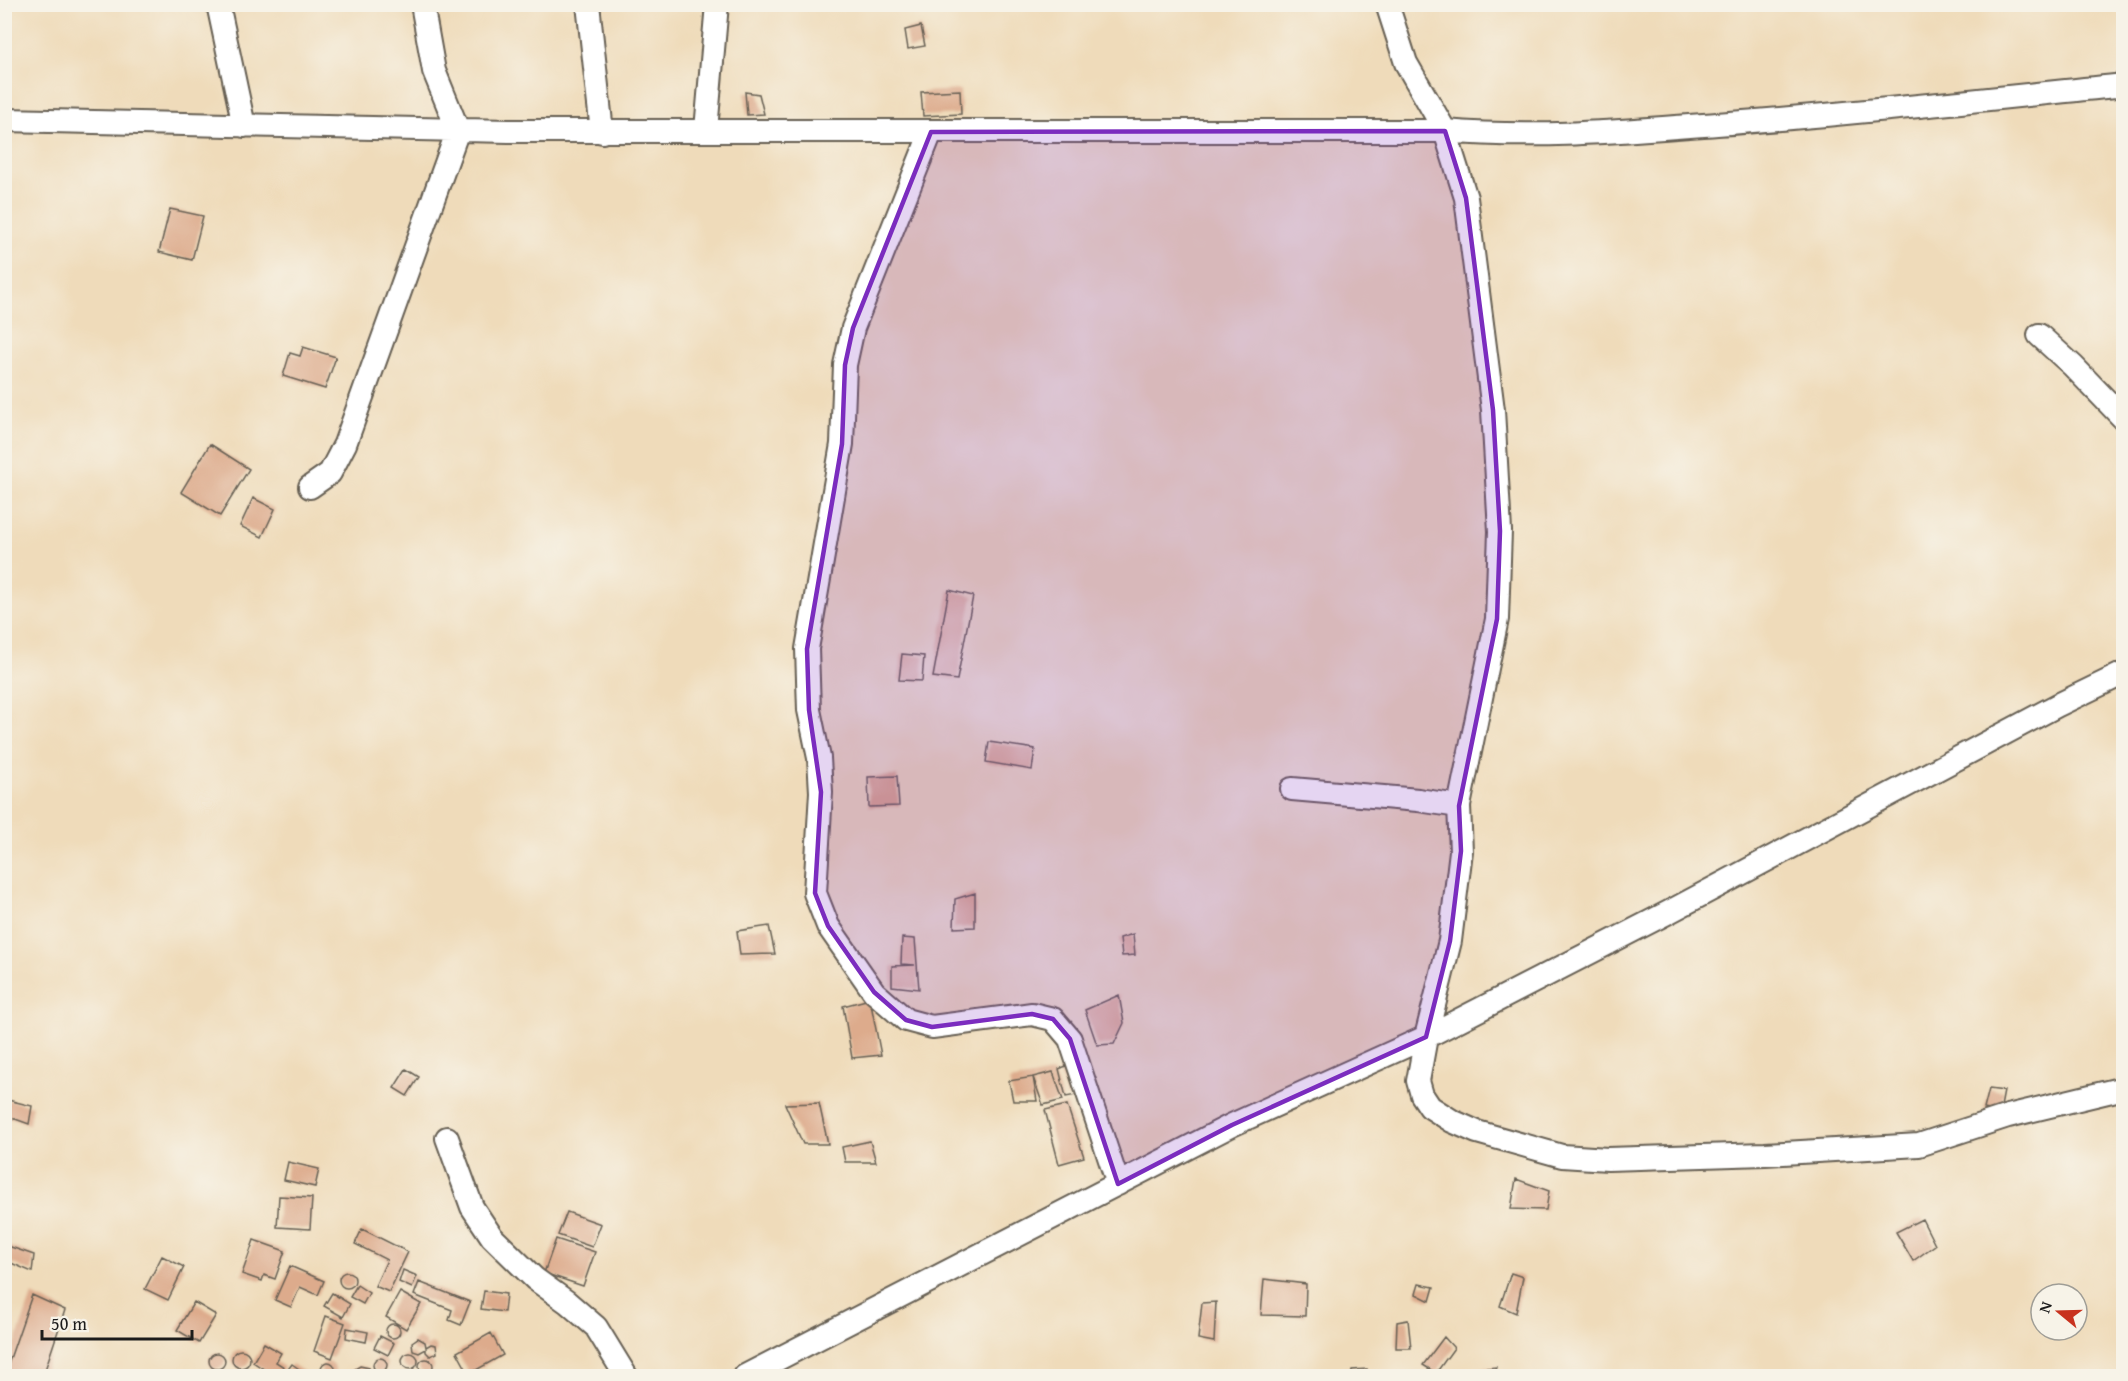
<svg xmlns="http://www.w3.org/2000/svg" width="2128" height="1381" font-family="'Gentium Book Plus',serif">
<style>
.building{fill:#ddab8c}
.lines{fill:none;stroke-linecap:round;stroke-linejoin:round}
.street-casing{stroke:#665f53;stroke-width:26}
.street{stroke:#fff;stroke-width:22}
.marked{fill:#7b2cbf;fill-opacity:0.2;stroke:#7b2cbf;stroke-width:4.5;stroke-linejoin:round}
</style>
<rect width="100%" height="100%" fill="#f7f3e8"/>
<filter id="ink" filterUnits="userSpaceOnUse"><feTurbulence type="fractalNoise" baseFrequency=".0167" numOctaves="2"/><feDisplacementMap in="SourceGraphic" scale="12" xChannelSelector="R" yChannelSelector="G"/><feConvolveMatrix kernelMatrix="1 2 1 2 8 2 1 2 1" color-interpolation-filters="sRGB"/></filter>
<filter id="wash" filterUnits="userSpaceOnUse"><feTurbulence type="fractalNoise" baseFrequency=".008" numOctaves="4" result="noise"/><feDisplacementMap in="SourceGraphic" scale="24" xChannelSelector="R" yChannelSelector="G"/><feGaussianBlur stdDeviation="1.35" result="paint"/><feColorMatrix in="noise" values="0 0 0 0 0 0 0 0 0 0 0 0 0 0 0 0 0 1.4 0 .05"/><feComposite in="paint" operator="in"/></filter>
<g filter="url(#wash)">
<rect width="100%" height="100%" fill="#efdbba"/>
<g id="blocks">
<path class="building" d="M921 26 925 46 908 49 905 30Z
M960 90 961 114 923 116 921 92Z
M745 92 759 94 764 114 747 115Z
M170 209 203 216 192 260 159 252Z
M303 347 336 357 325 389 283 376 290 353 300 356Z
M210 444 249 469 220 516 181 492Z
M253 498 275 509 262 537 240 526Z
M949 590 973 596 957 680 933 677Z
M902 654 924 656 922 681 899 680Z
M989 742 1035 749 1032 770 986 762Z
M897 776 899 806 869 807 868 777Z
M975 893V927L954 928 955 899Z
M769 926 775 954 740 955 737 931Z
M1133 934 1135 955 1122 956 1120 938Z
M902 938 915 939 919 989 892 986V966L915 965 901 964Z
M1119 995 1124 1023 1114 1044 1097 1045 1085 1010Z
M870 999 881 1055 852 1058 843 1006Z
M1073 1063 1082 1094 1066 1097 1059 1069Z
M406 1069 419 1077 407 1096 394 1088Z
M1053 1072 1063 1100 1043 1105 1033 1077Z
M1033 1077 1037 1101H1013L1009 1081Z
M1989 1089 2004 1091 2000 1112 1984 1109Z
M4 1099 32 1106 29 1124 4 1115Z
M819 1103 828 1144H803L785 1104Z
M1067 1105 1084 1157 1059 1164 1045 1110Z
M870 1141 876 1162H845L842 1147Z
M288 1162 319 1169 315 1187 284 1180Z
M1516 1179 1549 1191 1546 1210 1511 1209Z
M279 1196 312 1198 310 1229 277 1227Z
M567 1212 601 1224 592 1247 558 1235Z
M1922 1219 1935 1245 1913 1261 1896 1232Z
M362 1229 408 1252 389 1292 375 1286 387 1260 355 1244Z
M556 1239 595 1252 583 1286 544 1273Z
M254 1240 285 1251 275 1279 264 1275 262 1281 242 1274Z
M5 1245 34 1255 32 1272 4 1260Z
M162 1256 184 1267 168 1300 145 1289Z
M290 1266 324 1281 318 1295 300 1287 291 1307 275 1300Z
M403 1270 417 1276 412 1288 399 1282Z
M339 1280a8 8 0 1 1 16 0a8 8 0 1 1-16 0Z
M1511 1273 1523 1277 1516 1313 1500 1306Z
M1264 1279 1306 1284 1305 1316 1261 1315Z
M419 1282 470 1302 461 1325 449 1320 452 1310 414 1295Z
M1419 1284 1434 1287 1430 1301 1416 1294Z
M357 1285 369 1293 363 1304 350 1297Z
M484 1291 506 1294 504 1312 481 1309Z
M400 1292 421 1304 406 1329 386 1317Z
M332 1293 350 1304 343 1317 324 1306Z
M32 1295 65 1310 43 1376H4Z
M194 1302 216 1315 199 1343 177 1330Z
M1216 1302 1214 1342 1198 1339 1202 1303Z
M326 1316 345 1323 332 1358 314 1351Z
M1408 1320 1411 1348H1396L1397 1322Z
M386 1331a7 7 0 1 1 14 0a7 7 0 1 1-14 0Z
M347 1328 368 1332 366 1342 346 1338Z
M491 1333 503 1355 469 1374 457 1352Z
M380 1336 394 1343 388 1355 374 1348Z
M1444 1337 1454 1348 1436 1373 1423 1365Z
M418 1338 425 1342 426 1347 431 1344 436 1345 437 1353 430 1356 426 1352V1349L419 1353 413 1351 412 1342Z
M264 1343 281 1353 276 1362 284 1367 279 1376H262L265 1370 253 1362Z
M232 1359a9 9 0 1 1 18 0a9 9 0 1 1-18 0Z
M209 1361a8 8 0 1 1 16 0a8 8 0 1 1-16 0Z
M402 1361a8 8 0 1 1 16 0a8 8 0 1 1-16 0Z
M373 1365a7 7 0 1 1 14 0a7 7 0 1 1-14 0Z
M419 1366a7 7 0 1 1 14 0a7 7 0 1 1-14 0Z
M321 1369a7 7 0 1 1 14 0a7 7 0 1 1-14 0Z
M292 1364 305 1373 302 1376H283Z
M360 1366 369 1368 372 1376H352L355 1369Z
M1496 1367 1494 1376H1477L1478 1369Z
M1367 1369 1366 1376H1351L1352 1370Z"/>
</g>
</g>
<g filter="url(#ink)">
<use href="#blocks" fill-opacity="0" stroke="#665f53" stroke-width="1.5"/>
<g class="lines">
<g class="street-casing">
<path id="street" d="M218 4 244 126
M588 4 602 132
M1387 4 1406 63 1445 131 1466 198 1493 410 1500 531 1497 619 1459 806
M4 120 509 131H1445C1535 139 1627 131 1717 124 1853 114 1988 99 2124 85
M706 130 717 4
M931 132 853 328 845 365 842 444 807 649 809 710 819 758 821 792 815 893 828 926 874 992 906 1020 932 1027 1032 1014 1053 1019 1070 1039 1118 1184
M2039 335 2073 366 2124 419
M310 487 330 473 345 444 458 130 434 71 422 4
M1292 789 1418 800 1459 806 1461 851 1450 941 1426 1037 1418 1081 1422 1095 1430 1107 1452 1121 1477 1132 1562 1156 1608 1159 1765 1154 1919 1145 2008 1116 2124 1088
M447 1138 472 1207 492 1237 535 1279 567 1302 596 1327 626 1376
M745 1376 1232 1125 1426 1037 1669 912 2058 705 2124 673"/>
</g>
<use href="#street" class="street"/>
</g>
</g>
<path class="marked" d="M1445 131 1466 198 1493 410 1500 531 1497 619 1459 806 1461 851 1450 941 1426 1037 1232 1125 1118 1184 1070 1039 1053 1019 1032 1014 932 1027 906 1020 874 992 828 926 815 893 821 792 809 710 807 649 842 444 845 365 853 328 931 132Z"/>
<rect width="2128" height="1381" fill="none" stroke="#f7f3e8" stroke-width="24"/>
<g transform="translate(2059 1312) rotate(289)"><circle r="28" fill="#f7f3e8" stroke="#9f9d96" stroke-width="1.5"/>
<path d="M0-4.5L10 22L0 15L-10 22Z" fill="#c8321e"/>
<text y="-9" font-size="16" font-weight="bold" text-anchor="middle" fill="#1c1c1c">N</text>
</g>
<path d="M42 1330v9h150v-9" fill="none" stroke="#1c1c1c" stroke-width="3"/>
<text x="51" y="1330" font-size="18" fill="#1c1c1c" stroke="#f7f3e8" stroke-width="4.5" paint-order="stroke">50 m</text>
</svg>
